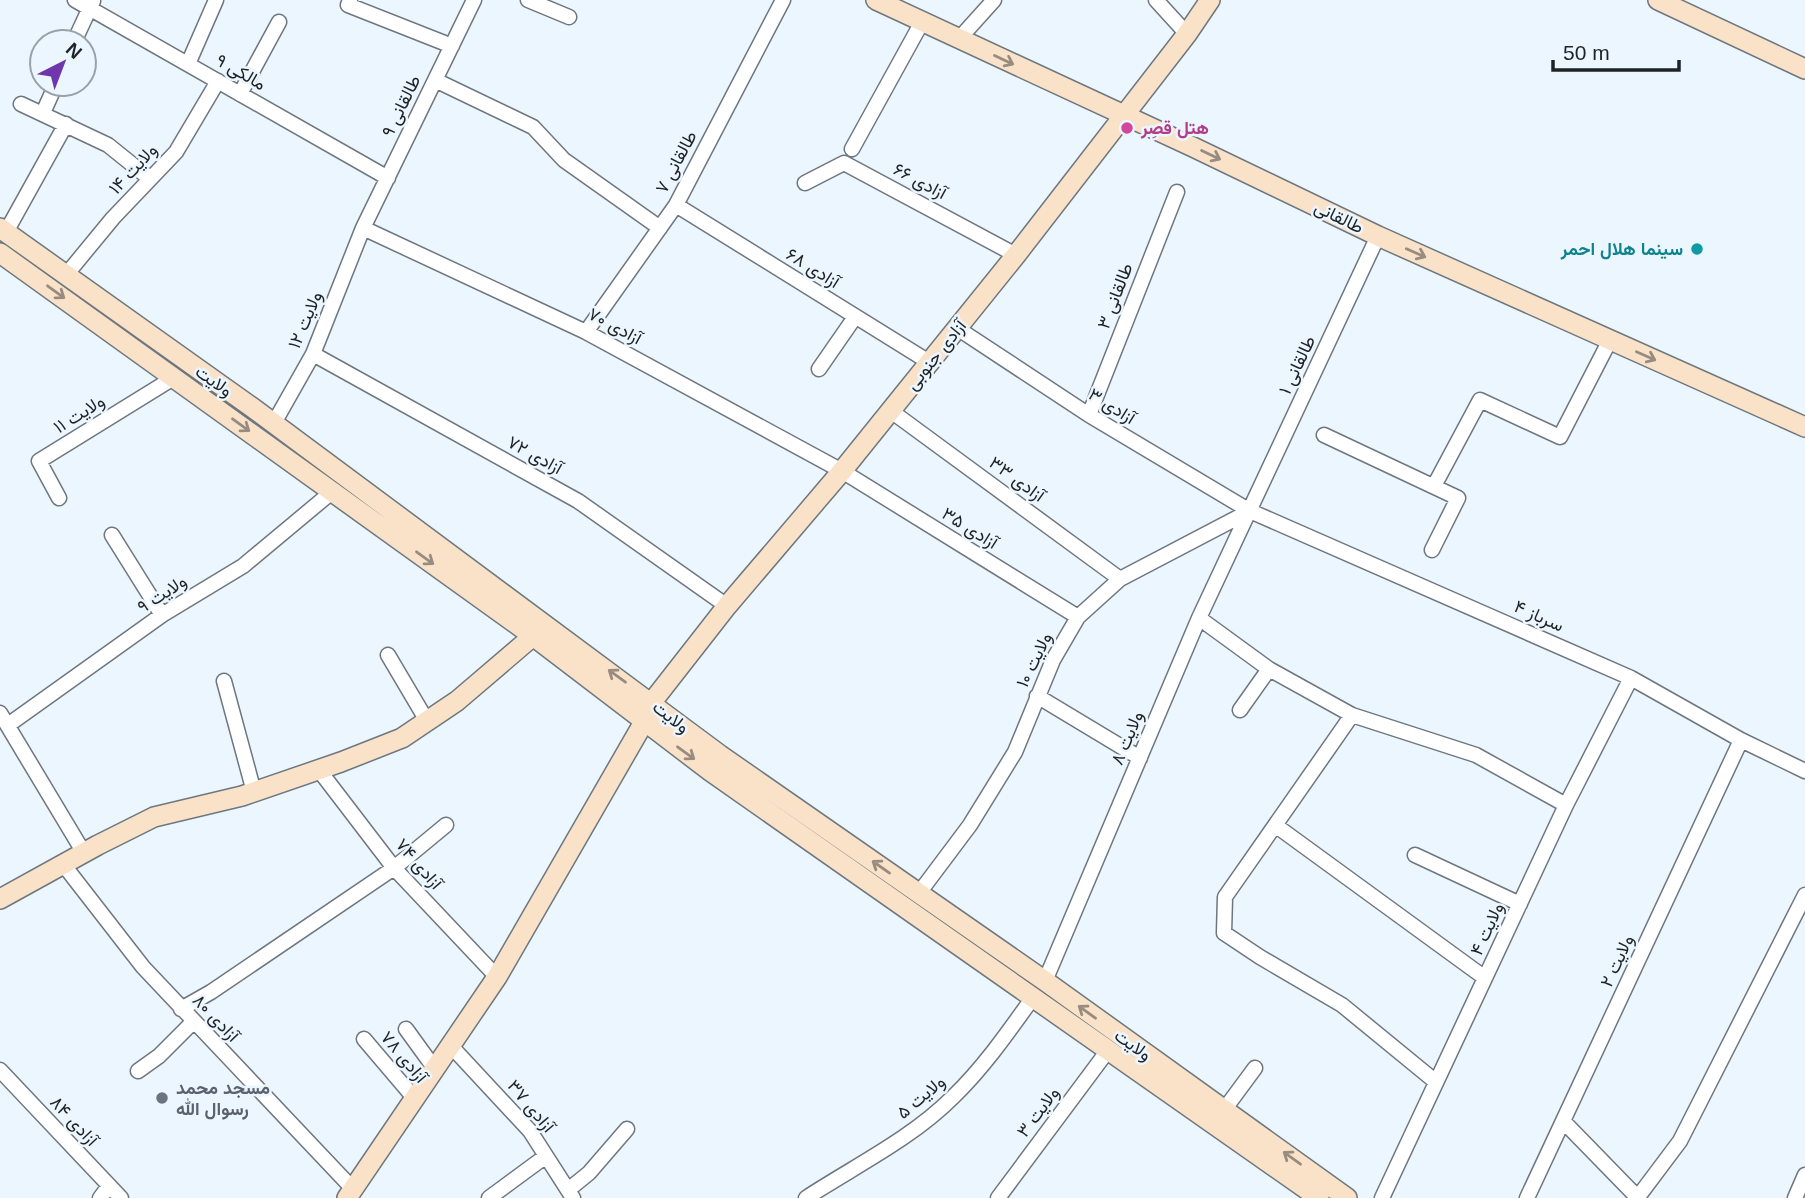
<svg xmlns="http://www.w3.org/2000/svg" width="1805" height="1198" font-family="Arial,Vazirmatn,sans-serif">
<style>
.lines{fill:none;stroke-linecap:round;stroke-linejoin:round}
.street-casing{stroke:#6e777f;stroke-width:17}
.secondary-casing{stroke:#6e777f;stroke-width:22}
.street{stroke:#fff;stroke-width:14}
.secondary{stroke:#f9e2c8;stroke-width:19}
.oneway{stroke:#978c7f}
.hotel-dot{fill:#d1479c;stroke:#ebf6ff;stroke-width:2.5}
.culture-dot{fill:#0f9aa8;stroke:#ebf6ff;stroke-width:2.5}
.worship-dot{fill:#6b7280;stroke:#ebf6ff;stroke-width:2.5}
.labels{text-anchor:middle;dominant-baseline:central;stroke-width:5;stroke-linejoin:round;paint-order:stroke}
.street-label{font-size:18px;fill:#1f2326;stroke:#ebf6ff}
.hotel-label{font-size:18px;font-weight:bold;fill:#b23c85;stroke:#ebf6ff;text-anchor:start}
.culture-label{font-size:18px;font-weight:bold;fill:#0d838f;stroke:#ebf6ff;text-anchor:end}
.worship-label{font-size:18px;font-weight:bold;fill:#5b616d;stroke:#ebf6ff;text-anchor:start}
</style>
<rect width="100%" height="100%" fill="#ebf6ff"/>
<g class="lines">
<g class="street-casing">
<path id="street" d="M75 0 388 178
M350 0 348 5 452 46
M528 0 569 17
M1156 0 1187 34
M958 40 994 0
M74 42 93 1
M188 64 216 0
M435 80 533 127 564 160 660 228
M240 94 279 22
M21 104 108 145 149 178
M43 113 56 84
M852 149 922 22
M805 183 844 163 1016 255
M676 205 929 362
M363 228 586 332 842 471 1078 617
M6 232 66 124
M66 275 113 218 176 152 218 81
M957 328 1089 415 1250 511 1631 678 1741 740 1805 771
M586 332 676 205 783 0
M313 354 578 501 727 606
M819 369 855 317
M891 411 1120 579
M1089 415 1177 192
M274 423 313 354 363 228 474 0
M1324 435 1458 498 1432 550
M1434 486 1480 400 1560 437 1610 340
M59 498 39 461 175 377
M112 535 162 615
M1199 618 1269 669 1352 715 1476 755 1566 805
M388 655 427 721
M224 681 254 792
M1037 696 1140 758
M1240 710 1269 669
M0 713 84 853
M1352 715 1225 897 1224 933 1260 957 1342 1005 1436 1082
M8 725 162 615 243 566 333 491
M319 770 394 868 497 977
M1275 825 1485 978
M1415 855 1520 904
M63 864 143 967 353 1189
M919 893 970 825 1015 752 1053 660 1078 617 1120 579 1250 511
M1045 981 1199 618 1378 236
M181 1009 211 992 394 868 446 825
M406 1029 435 1069
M364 1039 415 1099
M451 1046 530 1131 573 1198
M0 1070 121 1198
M138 1071 159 1056 193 1022
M1224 1110 1255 1068
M1564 1122 1638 1198
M568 1190 589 1173 627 1129
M1638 1197 1680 1141 1805 895
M100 1198 109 1186
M489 1198 546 1156
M806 1198C855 1166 911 1139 953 1097 984 1067 1009 1031 1034 996
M998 1198 1109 1049
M1382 1198 1566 805 1631 678
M1527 1198 1741 740
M1795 1198 1805 1175"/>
</g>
<g class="secondary-casing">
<path id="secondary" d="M876 0 1193 147 1378 236 1805 427
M1658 0 1805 69
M0 228 253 408 720 755 1045 981 1347 1198
M0 253 533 636 710 771 1319 1198
M0 899 98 845 154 817 242 796 341 762 402 738 457 701 533 636
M347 1198 497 977 644 722 652 702 727 606 842 471 1016 255 1187 34 1210 0"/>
</g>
<use href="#street" class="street"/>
<use href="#secondary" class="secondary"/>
</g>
<defs><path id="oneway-shaft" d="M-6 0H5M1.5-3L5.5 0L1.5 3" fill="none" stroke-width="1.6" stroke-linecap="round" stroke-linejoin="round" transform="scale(1.75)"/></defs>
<g class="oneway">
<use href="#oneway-shaft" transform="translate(1004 60) rotate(25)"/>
<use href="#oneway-shaft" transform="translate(1211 155) rotate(26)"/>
<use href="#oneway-shaft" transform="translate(1416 253) rotate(24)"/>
<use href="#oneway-shaft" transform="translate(56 292) rotate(36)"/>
<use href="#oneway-shaft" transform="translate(1646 356) rotate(24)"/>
<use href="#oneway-shaft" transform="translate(241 425) rotate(36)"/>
<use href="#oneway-shaft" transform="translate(425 558) rotate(36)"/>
<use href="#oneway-shaft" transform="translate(617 676) rotate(-144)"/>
<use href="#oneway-shaft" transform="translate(686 753) rotate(36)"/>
<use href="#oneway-shaft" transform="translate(881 867) rotate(-145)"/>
<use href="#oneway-shaft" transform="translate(1087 1012) rotate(-144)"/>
<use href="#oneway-shaft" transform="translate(1292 1158) rotate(-144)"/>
</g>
<circle class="hotel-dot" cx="1127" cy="128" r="7"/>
<circle class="culture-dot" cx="1697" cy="249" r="7"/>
<circle class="worship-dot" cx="162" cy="1098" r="7"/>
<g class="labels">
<g class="street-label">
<text transform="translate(241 72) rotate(30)">مالکی ۹</text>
<text transform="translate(401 106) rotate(-64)">طالقانی ۹</text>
<text transform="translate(676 162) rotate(-62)">طالقانی ۷</text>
<text transform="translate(133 169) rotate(-47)">ولایت ۱۴</text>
<text transform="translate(920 181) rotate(28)">آزادی ۶۶</text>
<text transform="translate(1339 217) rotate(26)">طالقانی</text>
<text transform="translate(813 268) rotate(32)">آزادی ۶۸</text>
<text transform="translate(1115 296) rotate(-69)">طالقانی ۳</text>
<text transform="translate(305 320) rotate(-67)">ولایت ۱۲</text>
<text transform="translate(615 326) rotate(28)">آزادی ۷۰</text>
<text transform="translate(936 355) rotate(-51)">آزادی جنوبی</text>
<text transform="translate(1297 365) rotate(-65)">طالقانی ۱</text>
<text transform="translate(214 381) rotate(35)">ولایت</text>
<text transform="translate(1112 406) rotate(32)">آزادی ۳</text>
<text transform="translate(79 414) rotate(-32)">ولایت ۱۱</text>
<text transform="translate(535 455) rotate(29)">آزادی ۷۲</text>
<text transform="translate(1017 479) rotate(36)">آزادی ۳۳</text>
<text transform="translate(970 528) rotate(32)">آزادی ۳۵</text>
<text transform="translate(162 594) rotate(-33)">ولایت ۹</text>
<text transform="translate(1539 616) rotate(24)">سرباز ۴</text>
<text transform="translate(1034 660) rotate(-64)">ولایت ۱۰</text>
<text transform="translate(671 717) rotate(38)">ولایت</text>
<text transform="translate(1127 738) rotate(-67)">ولایت ۸</text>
<text transform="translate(419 864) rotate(49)">آزادی ۷۴</text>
<text transform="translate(1487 929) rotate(-65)">ولایت ۴</text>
<text transform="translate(1617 961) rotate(-65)">ولایت ۲</text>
<text transform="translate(216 1018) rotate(46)">آزادی ۸۰</text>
<text transform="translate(1133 1045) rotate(36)">ولایت</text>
<text transform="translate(404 1057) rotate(50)">آزادی ۷۸</text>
<text transform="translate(921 1097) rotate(-40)">ولایت ۵</text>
<text transform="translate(531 1106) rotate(50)">آزادی ۳۷</text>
<text transform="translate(1038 1112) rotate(-53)">ولایت ۳</text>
<text transform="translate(74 1121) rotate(47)">آزادی ۸۴</text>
</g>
<g class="hotel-label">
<text x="1141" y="128">هتل قصِر</text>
</g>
<g class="culture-label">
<text x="1683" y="249">سینما هلال احمر</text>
</g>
<g class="worship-label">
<text x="176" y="1088">مسجد محمد<tspan x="176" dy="21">رسوال الله</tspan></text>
</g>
</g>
<g transform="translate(63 63) rotate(42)"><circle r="33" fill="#ebf6ff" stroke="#99a2a8" stroke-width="2"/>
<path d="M0-5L12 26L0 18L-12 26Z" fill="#7037ad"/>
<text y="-10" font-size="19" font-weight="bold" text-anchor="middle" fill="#1f2326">N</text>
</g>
<path d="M1553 60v10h126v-10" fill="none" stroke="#1f2326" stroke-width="3.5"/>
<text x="1563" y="60" font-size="21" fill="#1f2326" stroke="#ebf6ff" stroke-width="5" paint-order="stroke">50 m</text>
</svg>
